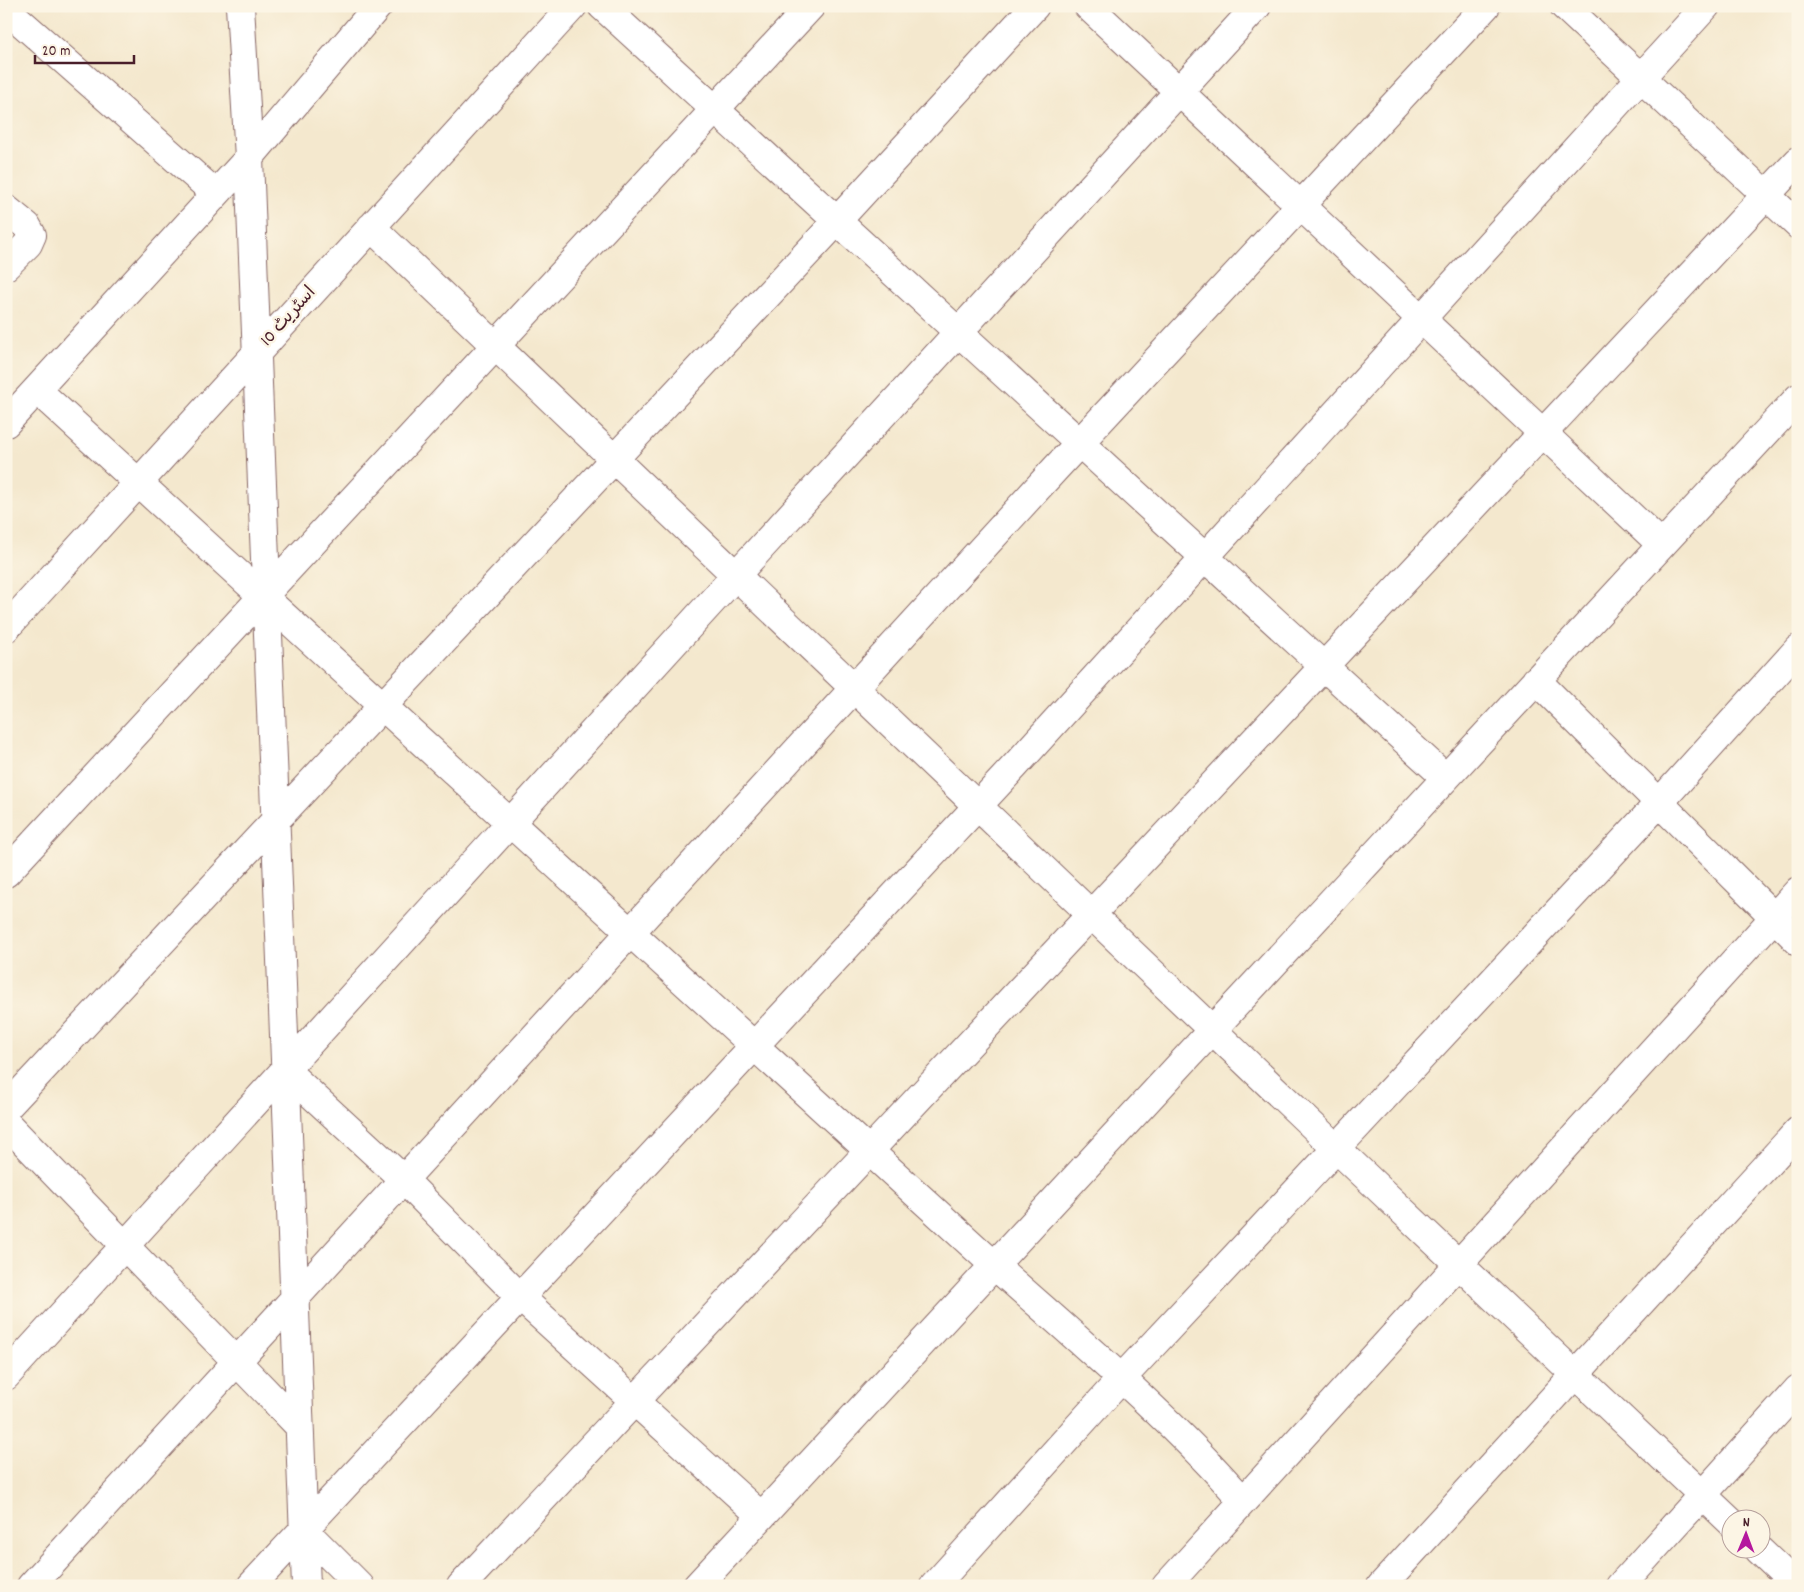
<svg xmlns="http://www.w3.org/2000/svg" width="1804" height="1592" font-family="Dekko,'Playpen Sans Arabic',sans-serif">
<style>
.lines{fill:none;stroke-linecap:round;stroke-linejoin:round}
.street-casing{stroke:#866564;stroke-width:30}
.street{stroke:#fff;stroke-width:28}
.labels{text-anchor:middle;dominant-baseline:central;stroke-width:5;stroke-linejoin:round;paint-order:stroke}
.street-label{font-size:18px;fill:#4a1f2b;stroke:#fcf5e5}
</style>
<rect width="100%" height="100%" fill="#fcf5e5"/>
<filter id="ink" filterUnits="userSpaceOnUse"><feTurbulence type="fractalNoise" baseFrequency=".02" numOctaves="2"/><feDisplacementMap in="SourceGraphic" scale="10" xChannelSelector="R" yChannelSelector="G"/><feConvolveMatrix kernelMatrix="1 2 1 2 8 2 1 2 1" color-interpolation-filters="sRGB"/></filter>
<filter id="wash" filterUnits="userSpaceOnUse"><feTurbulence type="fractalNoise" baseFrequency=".0096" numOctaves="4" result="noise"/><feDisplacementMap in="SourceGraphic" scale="20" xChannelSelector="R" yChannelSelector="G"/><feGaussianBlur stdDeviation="1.12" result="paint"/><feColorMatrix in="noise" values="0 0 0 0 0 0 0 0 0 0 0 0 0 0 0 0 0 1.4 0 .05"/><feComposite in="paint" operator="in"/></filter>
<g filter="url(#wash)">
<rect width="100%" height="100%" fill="#f4e8ce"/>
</g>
<g filter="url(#ink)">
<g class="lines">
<g class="street-casing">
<path id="street" d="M240 6 249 158 306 1586
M602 6 1446 778
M1088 6 1662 545
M1564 6 1798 225
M6 9 216 194
M6 209 27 226 32 235 28 244 6 266
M371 227 1336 1148 1732 1523
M37 390 994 1265C1079 1341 1168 1415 1243 1501
M6 423 249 158 378 6
M6 628 573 6
M1536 680 1798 941
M6 873 811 6
M285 1070 404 1180 520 1297 761 1516
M6 1108 825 234 1035 6
M6 1123 299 1426
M6 1376 736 575 1257 6
M303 1529 360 1586
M1759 1550 1797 1586
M31 1586 1056 468 1486 6
M251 1586 1014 767 1706 6
M461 1586 1798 161
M697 1586 1798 398
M934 1586 1121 1379 1659 803 1798 649
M1166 1586 1798 891
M1381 1586 1798 1131
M1620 1586 1798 1389"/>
</g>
<use href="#street" class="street"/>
</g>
</g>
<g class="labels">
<g class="street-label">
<text transform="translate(289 317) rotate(-48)">اسٹریٹ 10</text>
</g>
</g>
<rect width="1804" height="1592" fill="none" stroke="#fcf5e5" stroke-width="25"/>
<g transform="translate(1746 1534) rotate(1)"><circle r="24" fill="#fcf5e5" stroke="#b59f9b"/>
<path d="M0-4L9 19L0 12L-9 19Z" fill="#b5179e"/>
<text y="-8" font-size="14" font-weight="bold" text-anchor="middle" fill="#4a1f2b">N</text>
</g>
<path d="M35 55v8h99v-8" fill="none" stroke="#4a1f2b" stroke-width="2.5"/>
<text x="42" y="55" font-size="15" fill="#4a1f2b" stroke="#fcf5e5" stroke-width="4" paint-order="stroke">20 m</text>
</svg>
